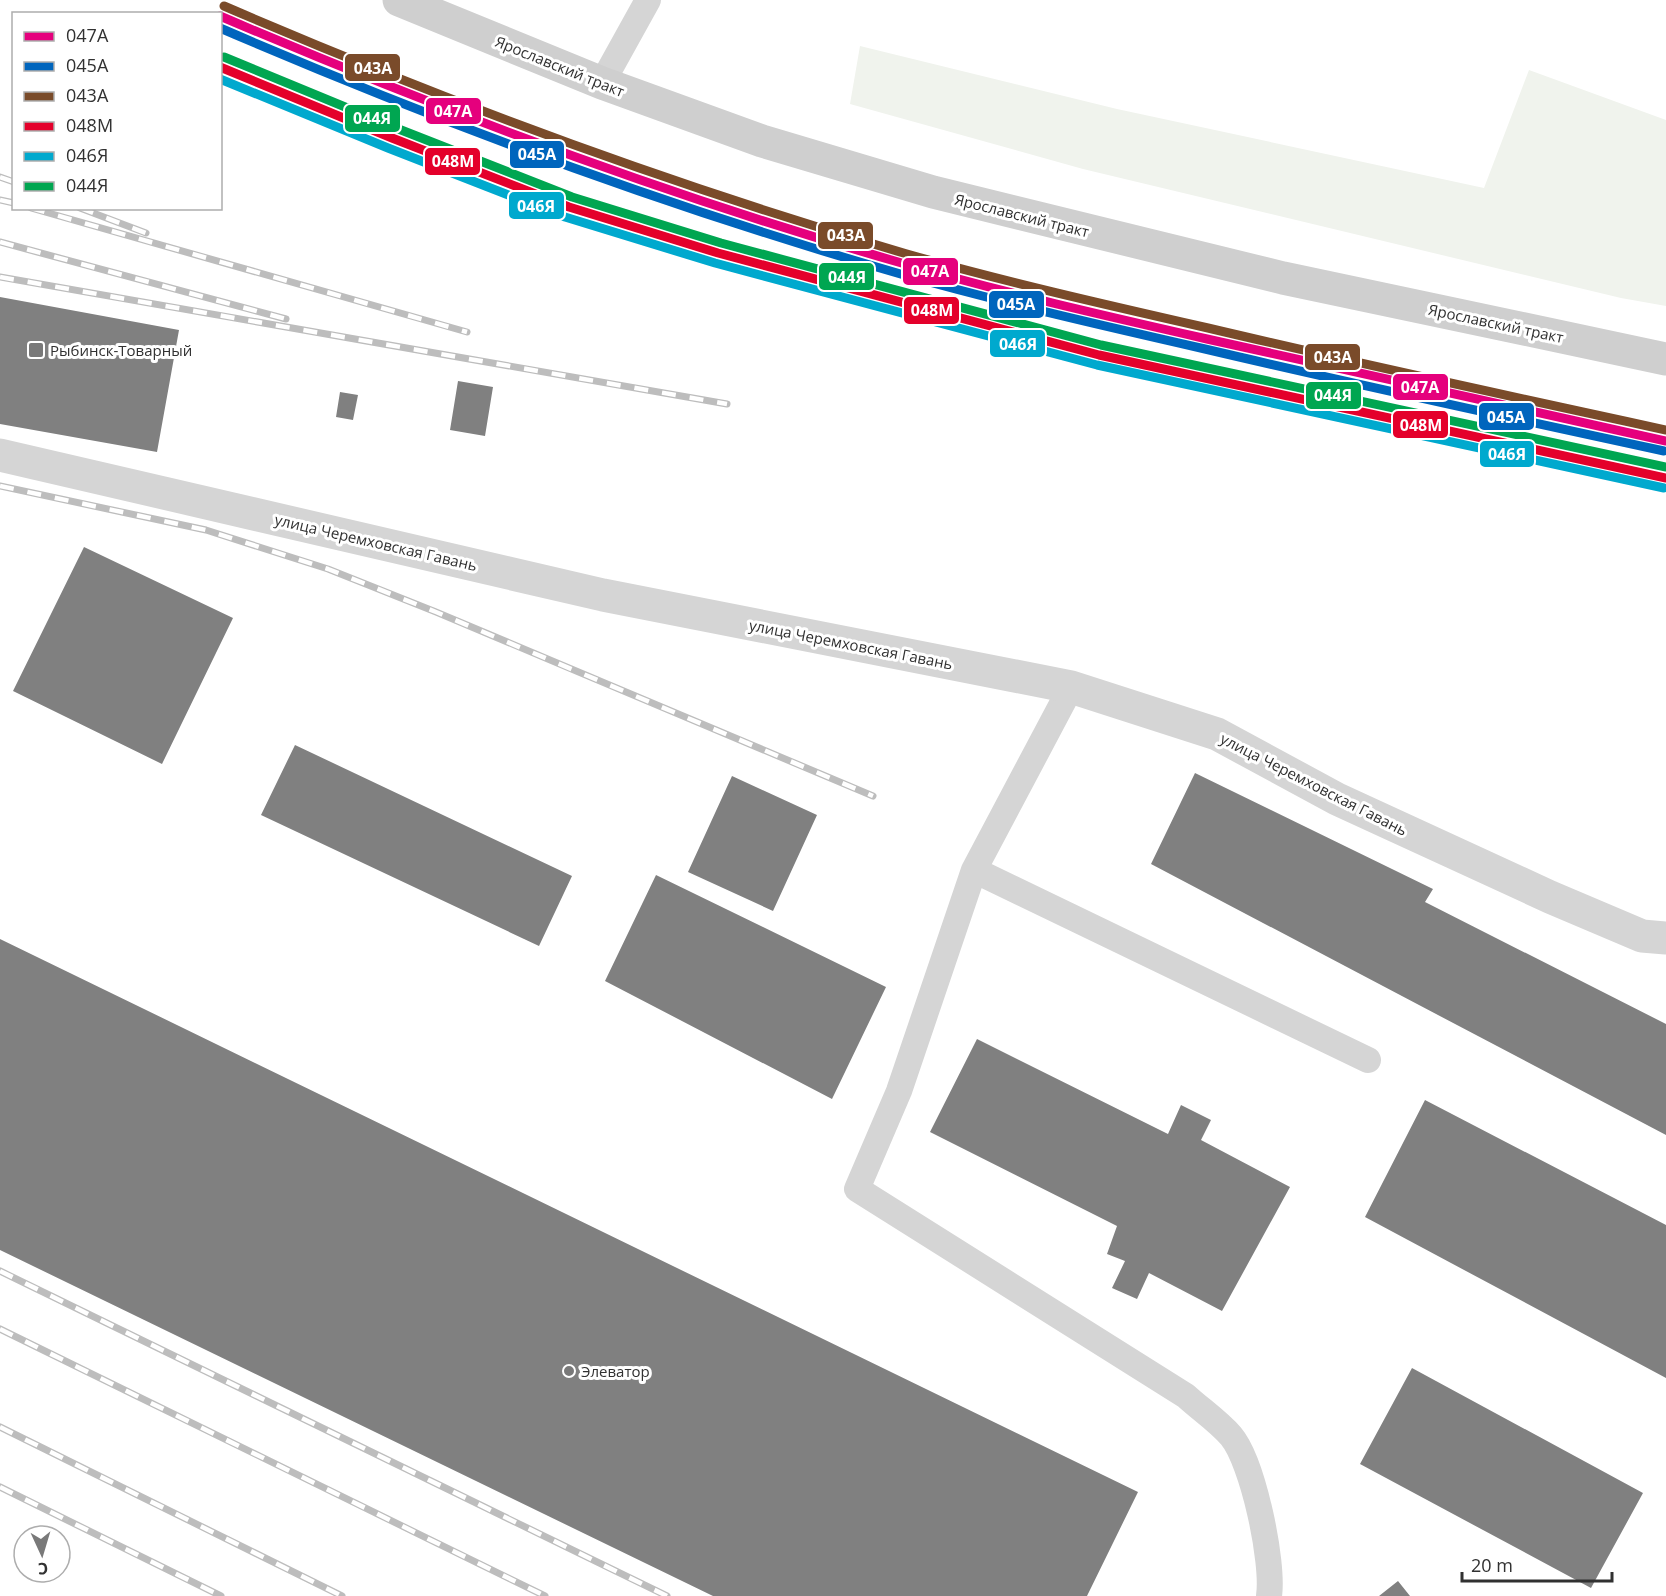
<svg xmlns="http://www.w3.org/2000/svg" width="1666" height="1596" font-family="'Open Sans',sans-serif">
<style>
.green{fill:#f0f3ed}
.building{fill:#808080}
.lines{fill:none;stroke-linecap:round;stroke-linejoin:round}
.lane{stroke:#d5d5d5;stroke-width:26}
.street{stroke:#d5d5d5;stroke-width:33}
.secondary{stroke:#cfcfcf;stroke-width:33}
.rail-casing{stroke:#bdbdbd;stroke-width:7}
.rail{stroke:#fff;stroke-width:4.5;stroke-dasharray:14;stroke-linecap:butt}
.rail-1-casing{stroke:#fff;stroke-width:14}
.rail-2-casing{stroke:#fff;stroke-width:14}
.rail-3-casing{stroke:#fff;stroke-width:14}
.rail-4-casing{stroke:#fff;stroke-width:14}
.rail-5-casing{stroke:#fff;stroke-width:14}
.rail-6-casing{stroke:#fff;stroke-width:14}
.rail-1{stroke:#e5007d;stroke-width:9}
.rail-2{stroke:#0065bd;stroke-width:9}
.rail-3{stroke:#7a4b2a;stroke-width:9}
.rail-4{stroke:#e4002b;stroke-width:9}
.rail-5{stroke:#00a9ce;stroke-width:9}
.rail-6{stroke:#00a651;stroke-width:9}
.poi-dot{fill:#797979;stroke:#fff;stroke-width:2}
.labels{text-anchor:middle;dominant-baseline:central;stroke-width:6;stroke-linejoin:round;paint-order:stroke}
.street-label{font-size:15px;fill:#313131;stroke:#fff}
.poi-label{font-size:15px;fill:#313131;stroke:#fff;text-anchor:start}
.line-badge{stroke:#fff;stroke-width:2}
.badge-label{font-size:16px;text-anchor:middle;font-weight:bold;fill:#fff}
</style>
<rect width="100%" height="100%" fill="#fff"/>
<path class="green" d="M860 46 1117 109 1484 188 1529 70 1666 120V306L1621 298 1083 169 850 104Z"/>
<path class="building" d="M0 297 179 330 157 452 0 424Z
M458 381 493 387 485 436 450 430Z
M340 392 358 395 353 420 336 417Z
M84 547 233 618 162 764 13 691Z
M295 745 572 876 539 946 261 815Z
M1195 773 1433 889 1425 902 1666 1024V1135L1151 864Z
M732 776 817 815 773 911 688 872Z
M656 875 886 987 832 1099 605 981Z
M0 939 1138 1492 1087 1596H713L0 1250Z
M977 1039 1168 1134 1181 1105 1211 1120 1201 1140 1290 1187 1222 1311 1149 1273 1137 1299 1112 1288 1125 1261 1107 1254 1117 1226 930 1132Z
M1425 1100 1666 1225V1378L1365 1217Z
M1412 1368 1643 1493 1591 1588 1360 1464Z
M1398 1581 1410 1596H1379Z"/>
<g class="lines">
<path class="lane" d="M602 83 648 0
M1071 687 974 870 1368 1060
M974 870 899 1091 857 1189 1186 1396C1200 1409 1218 1421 1231 1436 1253 1462 1274 1562 1269 1596"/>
<path class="street" d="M0 455 603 595 1071 687 1217 734 1337 799 1550 897 1642 936 1666 938"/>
<path class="secondary" d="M399 0 602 83 762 141 933 192 1283 278 1666 359"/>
<g class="rail-casing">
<path id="rail" d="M0 177 14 182
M0 200 14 203
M31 208 467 332
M80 208 146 233
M0 242 286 319
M0 277 727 404
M0 486 206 530 328 569 436 612 873 796
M0 1271 667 1596
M0 1329 545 1596
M0 1427 342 1596
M0 1487 221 1596"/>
</g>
<use href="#rail" class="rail"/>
<g class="rail-1-casing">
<path id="rail-1" d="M220 16C444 112 671 197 905 264 1005 293 1106 316 1207 339 1360 374 1513 408 1666 441"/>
</g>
<g class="rail-2-casing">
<path id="rail-2" d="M220 28C443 124 671 208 904 275 1004 303 1104 326 1205 349 1358 385 1511 418 1664 451"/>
</g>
<g class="rail-3-casing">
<path id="rail-3" d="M224 6C447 102 674 186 907 254 1006 282 1107 305 1208 328 1360 364 1513 397 1666 430"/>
</g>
<g class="rail-4-casing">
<path id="rail-4" d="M220 67 392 138 569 207 718 253 1099 355 1666 478"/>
</g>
<g class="rail-5-casing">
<path id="rail-5" d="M220 79 388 148 565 217 715 263 1097 365 1664 488"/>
</g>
<g class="rail-6-casing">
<path id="rail-6" d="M224 57 396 128 572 197 721 243 1101 345 1666 467"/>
</g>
<use href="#rail-1" class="rail-1"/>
<use href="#rail-2" class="rail-2"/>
<use href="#rail-3" class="rail-3"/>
<use href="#rail-4" class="rail-4"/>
<use href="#rail-5" class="rail-5"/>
<use href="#rail-6" class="rail-6"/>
</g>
<g class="poi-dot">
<rect x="28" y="342" width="16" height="16" rx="3"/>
<circle cx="569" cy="1371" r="6"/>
</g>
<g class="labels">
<g class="street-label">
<text transform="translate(560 66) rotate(22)">Ярославский тракт</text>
<text transform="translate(1022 215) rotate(14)">Ярославский тракт</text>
<text transform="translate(1496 323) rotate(12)">Ярославский тракт</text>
<text transform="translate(376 542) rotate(13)">улица Черемховская Гавань</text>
<text transform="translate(851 644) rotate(11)">улица Черемховская Гавань</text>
<text transform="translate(1314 784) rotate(27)">улица Черемховская Гавань</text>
</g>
<g class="poi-label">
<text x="50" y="350">Рыбинск-Товарный</text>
<text x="581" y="1371">Элеватор</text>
</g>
</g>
<g class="line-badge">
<rect x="344" y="53" width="57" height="29" rx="6" fill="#7a4b2a"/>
<rect x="425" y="97" width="57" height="28" rx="6" fill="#e5007d"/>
<rect x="344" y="104" width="57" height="29" rx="6" fill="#00a651"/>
<rect x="509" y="140" width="56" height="29" rx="6" fill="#0065bd"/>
<rect x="424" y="147" width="57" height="29" rx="6" fill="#e4002b"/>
<rect x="508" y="191" width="57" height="29" rx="6" fill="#00a9ce"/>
<rect x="817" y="221" width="57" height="29" rx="6" fill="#7a4b2a"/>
<rect x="902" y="257" width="57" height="29" rx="6" fill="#e5007d"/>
<rect x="818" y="262" width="57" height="29" rx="6" fill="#00a651"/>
<rect x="988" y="290" width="57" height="29" rx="6" fill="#0065bd"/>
<rect x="903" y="296" width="57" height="29" rx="6" fill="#e4002b"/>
<rect x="989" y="329" width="57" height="29" rx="6" fill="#00a9ce"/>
<rect x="1304" y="343" width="57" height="28" rx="6" fill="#7a4b2a"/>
<rect x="1392" y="373" width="57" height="28" rx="6" fill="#e5007d"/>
<rect x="1305" y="381" width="57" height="29" rx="6" fill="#00a651"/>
<rect x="1478" y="402" width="57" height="29" rx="6" fill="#0065bd"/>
<rect x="1392" y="410" width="57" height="29" rx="6" fill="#e4002b"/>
<rect x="1479" y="440" width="56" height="28" rx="6" fill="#00a9ce"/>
</g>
<g class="badge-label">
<text x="373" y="74">043А</text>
<text x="453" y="117">047А</text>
<text x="372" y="124">044Я</text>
<text x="537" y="160">045А</text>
<text x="453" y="167">048М</text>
<text x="536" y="212">046Я</text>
<text x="846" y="241">043А</text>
<text x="930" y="277">047А</text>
<text x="847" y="283">044Я</text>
<text x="1016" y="310">045А</text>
<text x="932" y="316">048М</text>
<text x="1018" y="350">046Я</text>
<text x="1333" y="363">043А</text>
<text x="1420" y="393">047А</text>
<text x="1333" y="401">044Я</text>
<text x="1506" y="423">045А</text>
<text x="1421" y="431">048М</text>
<text x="1507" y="460">046Я</text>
</g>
<rect x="12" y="12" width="210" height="198" fill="#ffffff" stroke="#adadad" stroke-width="1.5"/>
<rect x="24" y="32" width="30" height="9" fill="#e5007d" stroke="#adadad" stroke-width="1.5"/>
<text x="66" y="42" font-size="18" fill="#313131">047А</text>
<rect x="24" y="62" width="30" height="9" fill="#0065bd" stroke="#adadad" stroke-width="1.5"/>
<text x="66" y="72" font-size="18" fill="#313131">045А</text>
<rect x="24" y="92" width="30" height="9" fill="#7a4b2a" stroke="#adadad" stroke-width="1.5"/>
<text x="66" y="102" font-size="18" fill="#313131">043А</text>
<rect x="24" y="122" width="30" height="9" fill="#e4002b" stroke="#adadad" stroke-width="1.5"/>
<text x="66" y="132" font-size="18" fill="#313131">048М</text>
<rect x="24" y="152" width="30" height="9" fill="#00a9ce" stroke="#adadad" stroke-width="1.5"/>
<text x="66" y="162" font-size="18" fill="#313131">046Я</text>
<rect x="24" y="182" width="30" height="9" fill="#00a651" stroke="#adadad" stroke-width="1.5"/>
<text x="66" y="192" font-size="18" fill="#313131">044Я</text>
<g transform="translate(42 1554) rotate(176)"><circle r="28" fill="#ffffff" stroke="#adadad" stroke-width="1.5"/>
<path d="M0-4.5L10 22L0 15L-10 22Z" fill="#797979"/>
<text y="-9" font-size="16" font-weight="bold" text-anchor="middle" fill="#313131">С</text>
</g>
<path d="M1462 1572v9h150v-9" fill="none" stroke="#313131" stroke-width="3"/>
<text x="1471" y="1572" font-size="18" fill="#313131" stroke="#ffffff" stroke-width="4.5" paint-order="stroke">20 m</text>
</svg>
